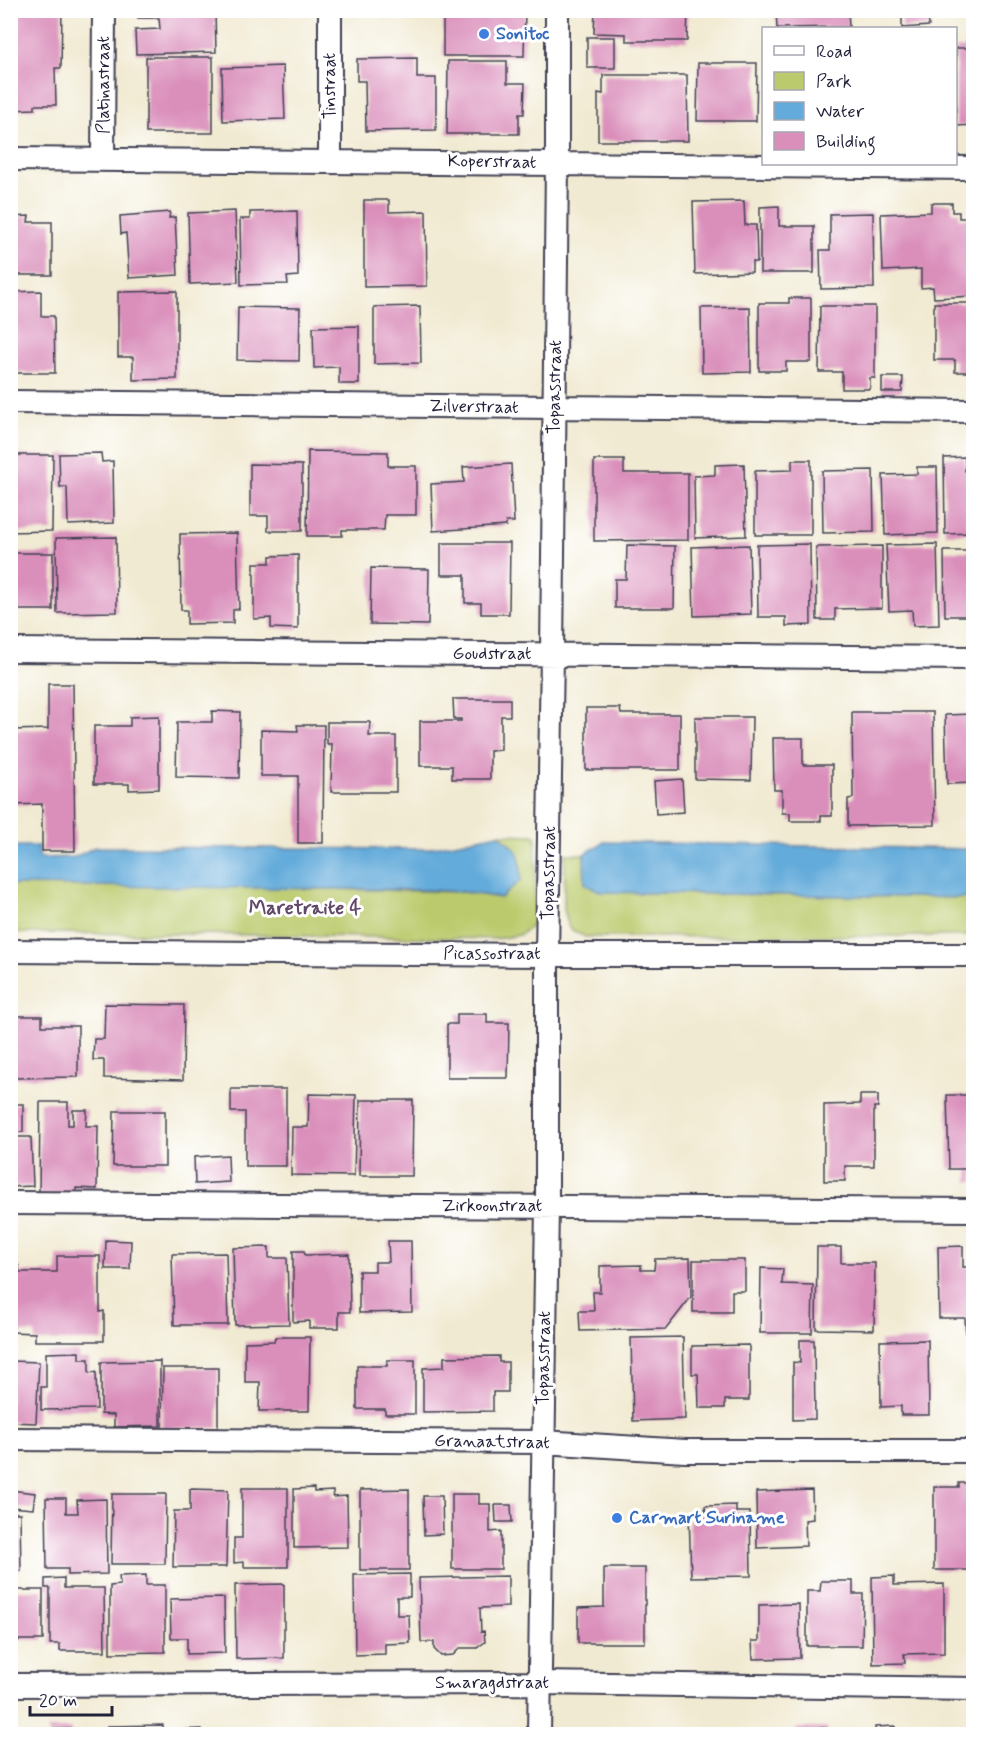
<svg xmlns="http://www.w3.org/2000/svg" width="984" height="1745" font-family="Mynerve,sans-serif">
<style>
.green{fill:#bbca6c;stroke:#6e7654;stroke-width:1.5}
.water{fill:#63abda;stroke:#42668a;stroke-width:1.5}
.building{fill:#da8fbb}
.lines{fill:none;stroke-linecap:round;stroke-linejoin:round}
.minor-casing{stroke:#414052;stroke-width:26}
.minor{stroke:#fff;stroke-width:22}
.shop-dot{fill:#3f7fe0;stroke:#fff;stroke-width:2}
.labels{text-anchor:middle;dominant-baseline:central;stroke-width:6;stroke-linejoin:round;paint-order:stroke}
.shop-label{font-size:18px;font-weight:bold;fill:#366cbe;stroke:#fff;text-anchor:start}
.street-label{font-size:18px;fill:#22223b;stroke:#fff}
.neighbourhood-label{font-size:20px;font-weight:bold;fill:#624868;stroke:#fff}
</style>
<rect width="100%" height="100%" fill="#fff"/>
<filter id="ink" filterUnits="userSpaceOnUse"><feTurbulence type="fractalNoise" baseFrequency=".0167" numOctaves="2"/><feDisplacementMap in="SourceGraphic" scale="12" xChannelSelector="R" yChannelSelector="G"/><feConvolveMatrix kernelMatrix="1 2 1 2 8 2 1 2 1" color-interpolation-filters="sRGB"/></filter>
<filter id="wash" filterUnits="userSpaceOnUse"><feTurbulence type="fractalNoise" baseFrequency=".008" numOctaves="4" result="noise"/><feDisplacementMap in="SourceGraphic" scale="24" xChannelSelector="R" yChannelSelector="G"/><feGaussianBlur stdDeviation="1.35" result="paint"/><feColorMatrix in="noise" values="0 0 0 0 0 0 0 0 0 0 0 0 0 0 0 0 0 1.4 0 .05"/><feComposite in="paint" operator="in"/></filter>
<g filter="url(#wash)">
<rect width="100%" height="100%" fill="#f1ead2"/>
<path class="green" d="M498 834 536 835 535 909 532 926 519 935 497 939 191 934 11 933V885L188 886 463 892 512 845Z
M565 854H584L585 883 602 892 973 898V936L585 937 569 928 564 909Z"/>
<path class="water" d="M498 834C520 851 521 853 521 880L501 898 463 892 427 890 11 885V846H38L40 858 75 857 95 847 425 849Z
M604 842 973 849V898L602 892 585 884 584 854Z"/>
<g id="blocks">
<path class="building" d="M10 10H62L61 68H55L56 105H35V109L10 110Z
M138 10H215L216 52 136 54 135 30 160 29 159 18H138Z
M454 10H525L524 56H443V13H454Z
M595 10H688L687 41H626V34L594 33Z
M776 10H848L849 27 777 28Z
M902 10H928L929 26 902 28Z
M587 37H615V68H587Z
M956 48H974V125L956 126Z
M146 57H213V133H146Z
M417 58V78H436V130L366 131 365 81H357V59Z
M448 61H507V83H525L524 114H519V134H447Z
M698 63H757L756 121H697Z
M283 66 285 119 223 121 222 68Z
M603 75H687L688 141H598V93L603 94Z
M364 200H389V212L426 211 427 286 364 287Z
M744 201 745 225H756L757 262H752V272L695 274 693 202Z
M931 203H952V212H959V218H974V296L934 298 933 287 921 288V269L883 271 881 214 931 212Z
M779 206V226H814V273H760V207Z
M235 211 238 282 190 284 188 213Z
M297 211 298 276 287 277 288 284 241 285 240 219H250V212Z
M170 212 169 218 175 217 178 275 129 278 126 233 121 234 120 216Z
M873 213 874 288 821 289 820 250H830V214Z
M29 216 28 222H52V275H10V217Z
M41 291V316H54L55 373H10V292Z
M177 291V379L133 380V357H118V292Z
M789 298H811V362H786V371H759V303H789Z
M934 303H974V372H955V360H934Z
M420 306 421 363 374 364V307Z
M820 306H875V378H870V389H842V372H819Z
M238 307 300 308 299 361 237 360Z
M750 307 751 372 702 373 701 308Z
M359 326V384H339V367L314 368 313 327Z
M882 377H903L902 392H882Z
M308 451 388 452V466H416V515H385L384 530H342V536H307Z
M101 453 102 462 113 461 114 523 68 525 67 487H60L59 454Z
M10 455H53L52 531 10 532Z
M965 457V471L974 470V533L945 534 944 458Z
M594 460H624V473H688V540L594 541Z
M792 460H811V535H755V471L792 470Z
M250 464 302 465V531H268V516H250Z
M511 464 514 522H506V526L433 531 431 484 464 482 463 467Z
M744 464 746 536 695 538 694 476 715 475V465Z
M917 467H937L938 533 885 535 883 475 917 474Z
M873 470 874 532 823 533 822 471Z
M237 533 239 609 233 610V623L187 624V610H181L180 534Z
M116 537 117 612 57 613 56 538Z
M441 543H510L509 614H481V603H465V575H441Z
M810 544 811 625 786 626V617H758L757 545Z
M937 544 939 625 913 626 912 610 889 611 886 545Z
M627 545 675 546 674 608H615V579H626Z
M749 545 751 614 694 616 692 547Z
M882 546V608L835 609V620H817L816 547Z
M944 551H974V616H945Z
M10 553H53V610H10Z
M298 555V629L271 628V618L254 619V563H270V556Z
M371 568 429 569 428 625 370 624Z
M48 684H73L75 851H42V804L13 805 12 730 48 729Z
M453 699H510V716H501V750L490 751V779H452V766H420V721H461V719H454Z
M586 708H620L621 714H680V770H586Z
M212 711 240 712 239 778 176 777 177 722H212Z
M852 712H933L935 825 848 826V799L853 798Z
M974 714V783L947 784 945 715Z
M159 716V789L129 790V784H94V726H130V717Z
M695 717H752L751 780 695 779Z
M327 722H370L369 736H396V792H331L332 744H327Z
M297 725H324L323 843H298V776H261V730L298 731Z
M773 738H803V765H832V816H821V821H790V813H782V790H774Z
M682 779 684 812 656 814 654 781Z
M105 1004 184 1005 183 1080 104 1078V1060H93L94 1039H104Z
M457 1014H487V1023H509L508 1078H447V1024H457Z
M13 1016H42V1026H78V1077L13 1078Z
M231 1089H286V1166H245V1112H231Z
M309 1094 356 1095 354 1176 291 1175 292 1127H308Z
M860 1095H878V1107H874V1166H845V1181H824V1105L860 1104Z
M947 1095H974V1182H968V1169H949Z
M360 1100H413L412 1176H359Z
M40 1102H68V1125H73V1110H87L86 1126H98L97 1189 76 1188V1198L39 1197Z
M10 1104H23V1132L10 1133Z
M114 1111H165V1166H113Z
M10 1137H31L33 1186 10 1187Z
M228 1155 229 1182 195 1184 194 1157Z
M106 1240 131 1241 130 1269H105Z
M388 1241H411L412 1312 359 1313V1271H375V1262H389Z
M963 1246V1267H974V1335H966L965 1318H939L938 1247Z
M269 1247V1258H287L289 1324 235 1325 233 1248Z
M817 1247H841V1263H875L874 1330 816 1329Z
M293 1251H304L305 1255 349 1254 350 1312H339V1328H309V1321L293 1322Z
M226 1253 228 1325H174L172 1254Z
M57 1256H100V1312L104 1311V1341H35V1333L10 1332V1266H19V1272H57Z
M690 1258 691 1297 666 1329 580 1331 579 1311H594L593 1292H600V1266L641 1265V1270H654L655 1259Z
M693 1260H745V1291H732V1312H693Z
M761 1268 783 1269 782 1284 813 1285 812 1333H760Z
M275 1337H310L309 1411H259L260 1382H245V1342L274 1341Z
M683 1337 685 1419 633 1421 631 1338Z
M800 1340H814L815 1419 793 1420V1362L800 1363Z
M928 1340 929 1415H901V1406L881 1407 880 1341Z
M749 1345V1400H725V1408H699L698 1374H692V1346Z
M79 1352V1359H89V1373L96 1372 97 1409 41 1410V1387H46V1353Z
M499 1356V1362H508V1392H493V1411L423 1412V1368L444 1367V1357Z
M387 1360H415V1414H385V1409H357V1366H387Z
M10 1361 39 1362 36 1423 10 1422Z
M160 1361V1426L114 1427V1415L101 1414V1362Z
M163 1368H218V1428H162Z
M959 1483H974V1570H934V1487H959Z
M242 1488H288V1567H244V1562L234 1563V1538H242Z
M314 1488V1492L333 1491V1497L347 1496 348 1547 294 1548V1489Z
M190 1489 228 1490 226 1567H173L174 1511H190Z
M409 1489V1570H360V1490Z
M10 1490 35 1493 33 1509 10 1507Z
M812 1490 813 1519 805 1520 806 1546 757 1548 756 1492Z
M112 1494H166L165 1564H111Z
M452 1494H479V1504H490V1532L501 1531V1569H452Z
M423 1496H442L443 1534 424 1535Z
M46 1498H66V1513H78L77 1500 106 1499 107 1574 68 1575V1569H47Z
M495 1505H511L512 1522H496Z
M736 1505V1512H750L751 1576 691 1577 689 1513H706L705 1506Z
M10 1513H20L21 1571H10Z
M604 1568H645V1643H578V1608L604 1607Z
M410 1574V1597H397V1615H409L410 1643 385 1644V1654L355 1655 354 1575Z
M146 1575V1585H165V1652L110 1653V1586L120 1585 119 1576Z
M508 1576V1607L480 1608 481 1632 484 1631 485 1642 477 1648H460L453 1655 441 1656 434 1649V1642H421L419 1578Z
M894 1576V1585L944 1584V1653L904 1654 905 1663 873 1664 872 1577Z
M64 1578V1588H104L105 1651H60V1644H50V1588H45V1579Z
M821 1581H853V1594H863L862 1646H807V1591H820Z
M284 1584V1658L236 1659 235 1585Z
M10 1590H43V1640H10Z
M224 1598 225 1653 187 1654V1638H171L170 1599Z
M799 1604 800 1658 753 1659 752 1641H759V1605Z
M163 1725V1734H107V1726Z
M895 1726V1734H875V1727Z
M795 1728H827V1734H795Z
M48 1729H71V1734H48Z
M202 1729V1734H173L172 1730Z
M327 1730V1734H296V1732Z"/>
</g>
</g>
<g filter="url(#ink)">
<use href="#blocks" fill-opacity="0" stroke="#414052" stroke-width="1.5"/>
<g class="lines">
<g class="minor-casing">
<path id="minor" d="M10 159 974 168
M103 160 104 10
M330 161V10
M10 402 974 411
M10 650 974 658
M10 951 547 955H974
M10 1203 974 1210
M10 1439 543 1442 685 1451H974
M10 1685 539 1683 974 1689
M539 1734 547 1207V955L552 655 557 163V10"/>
</g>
<use href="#minor" class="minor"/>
</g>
</g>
<g class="shop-dot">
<circle cx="484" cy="34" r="6"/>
<circle cx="617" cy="1518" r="6"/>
</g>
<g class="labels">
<g class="shop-label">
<text x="496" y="34">Sonitoc</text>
<text x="629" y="1518">Carmart Suriname</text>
</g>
<g class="street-label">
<text transform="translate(104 85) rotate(-90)">Platinastraat</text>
<text transform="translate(330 86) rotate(-90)">Tinstraat</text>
<text transform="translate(492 162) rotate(1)">Koperstraat</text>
<text transform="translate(555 387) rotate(-89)">Topaasstraat</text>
<text transform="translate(474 407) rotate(1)">Zilverstraat</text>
<text x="492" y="654">Goudstraat</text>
<text transform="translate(549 873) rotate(-89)">Topaasstraat</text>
<text x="492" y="954">Picassostraat</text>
<text x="492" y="1206">Zirkoonstraat</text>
<text transform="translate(544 1358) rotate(-89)">Topaasstraat</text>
<text transform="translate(492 1442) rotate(1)">Granaatstraat</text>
<text x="492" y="1683">Smaragdstraat</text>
</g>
<g class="neighbourhood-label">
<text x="305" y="908">Maretraite 4</text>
</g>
</g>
<rect width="984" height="1745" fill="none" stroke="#fff" stroke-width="36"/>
<rect x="762" y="27" width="195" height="138" fill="#ffffff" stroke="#a7a7b1" stroke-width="1.5"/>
<rect x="774" y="46" width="30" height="9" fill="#ffffff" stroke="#a7a7b1" stroke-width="1.5"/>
<text x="816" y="57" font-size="18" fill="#22223b">Road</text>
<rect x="774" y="72" width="30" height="18" fill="#bbca6c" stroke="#a7a7b1" stroke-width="1.5"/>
<text x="816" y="87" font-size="18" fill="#22223b">Park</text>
<rect x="774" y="102" width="30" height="18" fill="#63abda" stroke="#a7a7b1" stroke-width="1.5"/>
<text x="816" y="117" font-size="18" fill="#22223b">Water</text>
<rect x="774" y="132" width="30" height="18" fill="#da8fbb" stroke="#a7a7b1" stroke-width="1.5"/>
<text x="816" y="147" font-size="18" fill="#22223b">Building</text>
<path d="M30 1706v9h82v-9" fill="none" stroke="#22223b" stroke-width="3"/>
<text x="39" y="1706" font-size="18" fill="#22223b" stroke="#ffffff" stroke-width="4.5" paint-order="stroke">20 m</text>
</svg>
